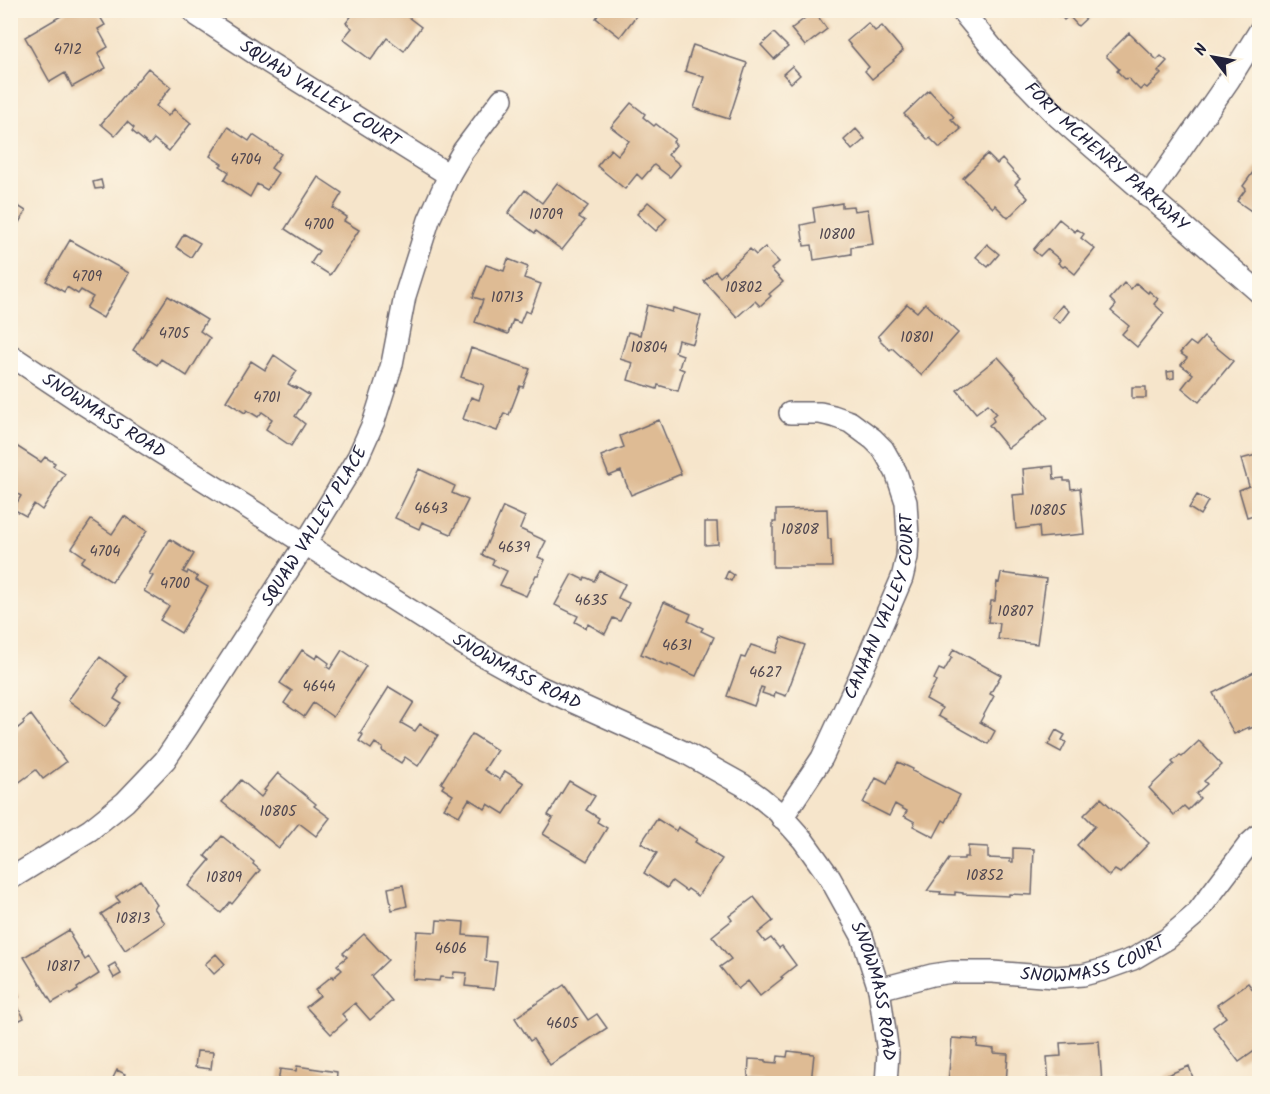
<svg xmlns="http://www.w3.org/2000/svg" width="1270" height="1094" font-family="Kalam,sans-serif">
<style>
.building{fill:#debb94}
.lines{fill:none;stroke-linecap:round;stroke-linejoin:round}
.minor-casing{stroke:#6c666d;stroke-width:24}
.minor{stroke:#fff;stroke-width:21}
.labels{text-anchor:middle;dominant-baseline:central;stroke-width:4.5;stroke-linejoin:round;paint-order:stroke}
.number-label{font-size:15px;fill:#514851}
.street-label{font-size:18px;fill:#22223b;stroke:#fcf5e5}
</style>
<rect width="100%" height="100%" fill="#fcf5e5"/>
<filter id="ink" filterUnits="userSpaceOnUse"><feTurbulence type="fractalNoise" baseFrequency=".0167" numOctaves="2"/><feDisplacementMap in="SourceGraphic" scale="12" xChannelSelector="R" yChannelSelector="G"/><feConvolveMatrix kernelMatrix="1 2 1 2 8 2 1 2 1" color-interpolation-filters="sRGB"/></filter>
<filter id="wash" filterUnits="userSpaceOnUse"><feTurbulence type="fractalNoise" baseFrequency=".008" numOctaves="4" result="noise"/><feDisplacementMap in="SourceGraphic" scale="24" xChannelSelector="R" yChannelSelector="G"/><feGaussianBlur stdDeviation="1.35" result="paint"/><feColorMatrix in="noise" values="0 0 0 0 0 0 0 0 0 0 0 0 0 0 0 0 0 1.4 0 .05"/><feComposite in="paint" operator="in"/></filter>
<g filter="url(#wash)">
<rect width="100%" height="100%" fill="#f6e5cb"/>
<g id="blocks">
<path class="building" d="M71 10H96L105 25 98 29 108 47 98 53 106 68 72 87 65 73 50 82 25 37Z
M356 10H394L398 14 400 11 421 27 404 51 387 38 371 60 343 39 352 28 346 23Z
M602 10H633L632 13 636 16 620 37 596 18Z
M1056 10H1095L1078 26 1069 16 1064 20Z
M814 11 827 29 805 46 791 29Z
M868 23 875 31 882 26 903 51 893 60 894 61 872 79 865 71 869 67 847 41Z
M774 33 788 47 774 59 761 45Z
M1129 33 1157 60 1161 56 1167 61 1158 71 1161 74 1147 88 1144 86 1140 90 1128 78 1125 79 1117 71 1119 69 1106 56Z
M693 45 747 63 729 119 694 108 704 77 685 71Z
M792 66 800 75 791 83 783 74Z
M148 68 171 87 156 106 168 116 174 109 191 123 169 151 154 139 149 145 132 131 134 128 127 122 115 136 101 124Z
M929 90 954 117 951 119 961 129 940 148 930 138 928 140 904 114Z
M631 103 645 114 643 117 654 126 656 124 675 139 673 142 676 145 668 155 680 165 670 177 654 165 642 179 637 174 625 189 597 166 611 149 618 155 629 141 611 127Z
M228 127 249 141 253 135 281 154 271 168 278 173 267 190 257 184 250 197 224 180 229 172 220 166 222 164 210 156Z
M856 129 865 139 852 150 844 140Z
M987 154 997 164 1002 159 1020 179 1015 184 1028 198 1008 218 995 205 993 208 963 178Z
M1256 168 1260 171V217L1237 201 1246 189 1243 186Z
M318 177 342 193 333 208 347 217 344 221 359 230 330 275 311 263 319 251 285 229Z
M101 180 103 188 95 189 93 182Z
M557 183 588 206 579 217 585 221 562 250 536 231 535 233 508 213 525 190 542 203Z
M10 195 17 198 13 203 26 211 10 237Z
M648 202 667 218 656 231 637 214Z
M842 203V207L853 206 854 211 868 209 873 244 851 247V254L814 260 812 245 804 246 801 225 815 222 813 208Z
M1059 219 1075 232 1077 229 1084 234 1081 238 1095 249 1075 274 1065 266 1063 267 1058 263 1060 260 1047 249 1040 256 1033 250Z
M184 234 200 243 191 257 176 247Z
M70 240 129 273 103 318 86 308 93 297 81 290 78 294 67 287 64 292 46 281Z
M987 244 999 254 988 267 976 257Z
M765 247 779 262 771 269 783 282 769 294 771 296 760 306 755 301 737 317 704 281 715 271 720 277 750 249 756 255Z
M508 259 528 267 524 278 541 284 530 313 525 311 520 323 513 320 508 334 475 322 483 300 473 297 486 265 504 271Z
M1124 283 1131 289 1136 283 1148 293 1149 291 1158 299 1154 304 1164 313 1137 347 1122 334 1129 326 1111 311 1116 305 1110 299Z
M168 296 207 320 200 331 210 338 187 376 161 359 157 365 133 350Z
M925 303 958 333 921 375 892 348 890 350 880 340 881 339 878 336 907 304 917 312Z
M647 305 672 312 673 308 701 316 693 344 678 340 675 352 683 355 679 368 684 370 678 391 658 385 657 389 628 380 633 363 620 359 628 332 640 335Z
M1062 305 1069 311 1060 323 1052 317Z
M1204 337 1233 361 1199 402 1182 388 1193 374 1181 365 1187 358 1180 353 1190 342 1196 346Z
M471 348 530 369 523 387 520 386 509 415 504 413 497 431 463 419 471 397 479 400 484 385 461 377Z
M274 355 297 371 288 384 295 388 296 387 309 395 295 416 305 424 291 446 266 429 272 419 262 412 258 417 247 410 245 413 226 401 251 361 265 370Z
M998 357 1016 377 1015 378 1048 418 1008 448 989 425 994 421 992 417 996 413 988 404 976 413 957 390Z
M1174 371V378L1168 379 1167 372Z
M1132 387H1146V398H1132Z
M659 420 681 474 631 495 621 471 609 476 601 456 624 447 620 436Z
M10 442 41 462 45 457 55 463 53 466 65 474 42 510 34 504 26 516 13 509 21 496 10 489Z
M1260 454V513L1247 517 1239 490 1249 486 1241 459Z
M1053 466 1054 479 1064 478V481H1070L1071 489 1080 488 1084 534 1040 538 1039 526 1016 529 1013 495 1025 494 1023 469Z
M419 469 455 486 452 493 468 500 451 534 422 522 419 529 395 518Z
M1197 495 1208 501 1200 515 1189 508Z
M503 507 525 517 520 529 546 541 538 557 545 560 538 575H536L526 596 500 585 507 571 492 564 494 560 482 555Z
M827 509 828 539H831L832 567H773V522H776V510Z
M124 516 147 531 112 582 81 562 85 557 72 548 91 520 112 534Z
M705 522H717L718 544 705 545Z
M170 539 194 554 183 572 187 574 188 571 198 577 196 580 208 587 181 633 160 620 169 606 144 591 153 576 149 574Z
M600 571 625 584 618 598 629 603 620 621 613 618 605 634 588 624 586 628 575 622 578 616 555 605 572 574 584 580 585 577 594 581Z
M728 571 734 575 731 581 725 578Z
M1001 573 1046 579 1037 644 998 639 1000 623 988 622 991 601H995L997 582 999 583Z
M664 602 691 614 688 621 703 628 701 631 714 637 696 676 668 664V666L641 654Z
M782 637 805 645 786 696 775 692 774 697 762 693 764 688 761 687 754 706 727 696 741 657 745 658 751 645 776 653Z
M954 649 1001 675 990 694 994 696 980 722 995 731 988 744 938 716 942 708 926 699 936 681 934 679 939 669 944 671 952 657 950 656Z
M302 650 316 659 318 655 329 663 327 667 330 669 342 650 366 666 333 717 313 703 304 717 284 703 292 691 280 683Z
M100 657 127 677 118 690 119 691 114 699 122 704 105 727 68 700Z
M1260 669V724L1249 729V727L1234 734 1213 693Z
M389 687 414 702 401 723 415 731 420 724 438 735 418 766 405 757 401 763 382 751 383 748 375 743 371 749 359 741 363 735 360 733Z
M31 715 66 762 43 779 36 770 18 783 10 773V727L13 732 24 723 23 721Z
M1056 730 1065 735 1062 740 1066 742 1061 752 1048 745Z
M472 734 497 750 484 770 500 780 505 771 524 783 504 814 488 804 485 809 469 799 459 816 444 808 453 795 442 788 444 785 441 783Z
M1199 741 1222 765 1204 781 1207 784 1196 794 1200 798 1188 810 1184 806 1174 815 1149 788 1174 764 1172 762 1180 755 1182 757Z
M898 762 913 769 912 771 960 795 946 822 943 820 934 837 913 826 915 822 904 816 907 811 895 804 889 816 863 803 876 778 887 784Z
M278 773 316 804 314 806 330 818 316 836 299 823 279 848 222 802 241 780 261 797 266 791 264 790Z
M569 781 595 796 586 810 599 818 597 822 607 828 587 861 543 834 553 818 548 815Z
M1101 798 1149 843 1120 873 1115 870 1109 876 1077 845 1095 826 1084 815Z
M657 819 676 831 678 827 697 839 695 842 722 859 698 896 688 889 686 891 672 881 667 888 644 873 657 853 641 843Z
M222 836 254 862 253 864 260 870 232 904 230 902 221 913 188 886 210 860 205 856Z
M968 846 988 847V858L1010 859V862H1013V848L1034 849 1032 895 1009 894V896L963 894V893L955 892V895L940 894 941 892 927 891 949 859H964V857H968Z
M140 880 157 905 154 908 165 923 125 950 101 914 120 902 116 897Z
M403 885 407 906 392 910 388 888Z
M754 897 773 921 758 933 765 942 771 938 779 948 782 946 796 965 781 977 783 978 760 996 748 981 738 989 720 967 731 959 712 936 732 920 729 916Z
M437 920 464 922 463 935 487 937 485 961 497 962 494 989 465 986 467 973 454 972 453 978 440 977 439 981 413 979 417 931 436 932Z
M69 930 72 936 71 937 85 960 89 957 99 974 77 988 78 990 70 995 69 993 52 1003 24 957Z
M364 934 388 960 371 976 392 1001 370 1020 355 1003 342 1014 347 1020 331 1034 306 1007 320 996 315 990 332 976 333 978 342 970 337 965 347 957 343 953Z
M216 954 225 964 214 974 205 964Z
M115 963 121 974 114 978 108 967Z
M10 982 19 997 14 1000 24 1018 10 1025Z
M1248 983 1260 999V1047L1239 1062 1213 1027 1226 1017 1217 1005Z
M564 985 588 1020 597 1014 607 1028 550 1065 533 1039 530 1041 515 1018Z
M952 1038 978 1040 977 1047 994 1049V1053L1008 1054 1006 1084H948Z
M1099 1041 1102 1084H1049L1047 1057 1061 1056 1060 1043Z
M197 1051 213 1052 211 1069 195 1067Z
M788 1051 814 1054 811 1083 798 1082V1084H761L762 1079 748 1078 749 1059 766 1060V1062L777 1063 778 1056 787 1057Z
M297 1066 337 1072 336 1084H278L280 1069 296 1071Z
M1189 1066 1195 1084H1167L1165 1076Z
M117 1070 125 1074 120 1082 113 1078Z"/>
</g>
</g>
<g filter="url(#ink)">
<use href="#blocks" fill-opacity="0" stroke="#6c666d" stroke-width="1.5"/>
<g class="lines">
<g class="minor-casing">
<g id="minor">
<path id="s1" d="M192 10 198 16 268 62 449 175"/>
<path id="s2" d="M961 10 999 56 1057 116 1260 293"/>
<path d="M1148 197 1229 80 1260 30"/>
<path id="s3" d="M10 355 79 401 473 650 540 687 684 752 743 785 761 798 778 812 803 840 830 878 862 936 879 989 888 1053 886 1084"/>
<path id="s4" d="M782 818 822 758 859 678 902 578 907 557 908 536 906 502 896 472 883 449 873 439 850 422 833 416 820 413H790"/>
<path id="s5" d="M10 879 90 830 125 802 165 760 188 726 305 544 358 457 374 421 392 364 405 296 429 220 449 175 463 151 502 99"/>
<path id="s6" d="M879 989 932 975 952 972H992L1055 977 1083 975 1102 970 1133 959 1167 939 1196 914 1249 844 1260 834"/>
</g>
</g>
<use href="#minor" class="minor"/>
</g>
</g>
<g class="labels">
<g class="number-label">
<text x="68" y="50">4712</text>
<text x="246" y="160">4704</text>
<text x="546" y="215">10709</text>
<text x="319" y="225">4700</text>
<text x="837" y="235">10800</text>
<text x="87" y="277">4709</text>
<text x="744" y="288">10802</text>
<text x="507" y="298">10713</text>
<text x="174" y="334">4705</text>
<text x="917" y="338">10801</text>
<text x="649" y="348">10804</text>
<text x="267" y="398">4701</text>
<text x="431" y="509">4643</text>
<text x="1048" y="511">10805</text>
<text x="800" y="530">10808</text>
<text x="514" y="548">4639</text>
<text x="105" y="552">4704</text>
<text x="175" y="584">4700</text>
<text x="591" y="601">4635</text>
<text x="1015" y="612">10807</text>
<text x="677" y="646">4631</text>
<text x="765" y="673">4627</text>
<text x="319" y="687">4644</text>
<text x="278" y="812">10805</text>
<text x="985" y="876">10852</text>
<text x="224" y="878">10809</text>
<text x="133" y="919">10813</text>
<text x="451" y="949">4606</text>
<text x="63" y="967">10817</text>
<text x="562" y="1024">4605</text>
</g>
<g class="street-label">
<text stroke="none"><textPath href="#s1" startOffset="153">SQUAW VALLEY COURT</textPath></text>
<text stroke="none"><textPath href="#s2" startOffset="207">FORT MCHENRY PARKWAY</textPath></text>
<text stroke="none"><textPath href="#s3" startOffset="112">SNOWMASS ROAD</textPath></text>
<text stroke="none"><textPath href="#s5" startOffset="474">SQUAW VALLEY PLACE</textPath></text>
<text stroke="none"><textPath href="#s4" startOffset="236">CANAAN VALLEY COURT</textPath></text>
<text stroke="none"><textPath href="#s3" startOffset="598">SNOWMASS ROAD</textPath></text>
<text stroke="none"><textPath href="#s6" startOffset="219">SNOWMASS COURT</textPath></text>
<text stroke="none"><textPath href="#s3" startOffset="1102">SNOWMASS ROAD</textPath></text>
</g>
</g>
<rect width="1270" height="1094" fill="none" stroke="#fcf5e5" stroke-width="36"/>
<g transform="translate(1213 57) rotate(301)" stroke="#fcf5e5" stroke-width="4.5" paint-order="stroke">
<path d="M0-4.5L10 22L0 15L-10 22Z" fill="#22223b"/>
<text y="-9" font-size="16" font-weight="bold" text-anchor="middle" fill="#22223b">N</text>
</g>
</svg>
